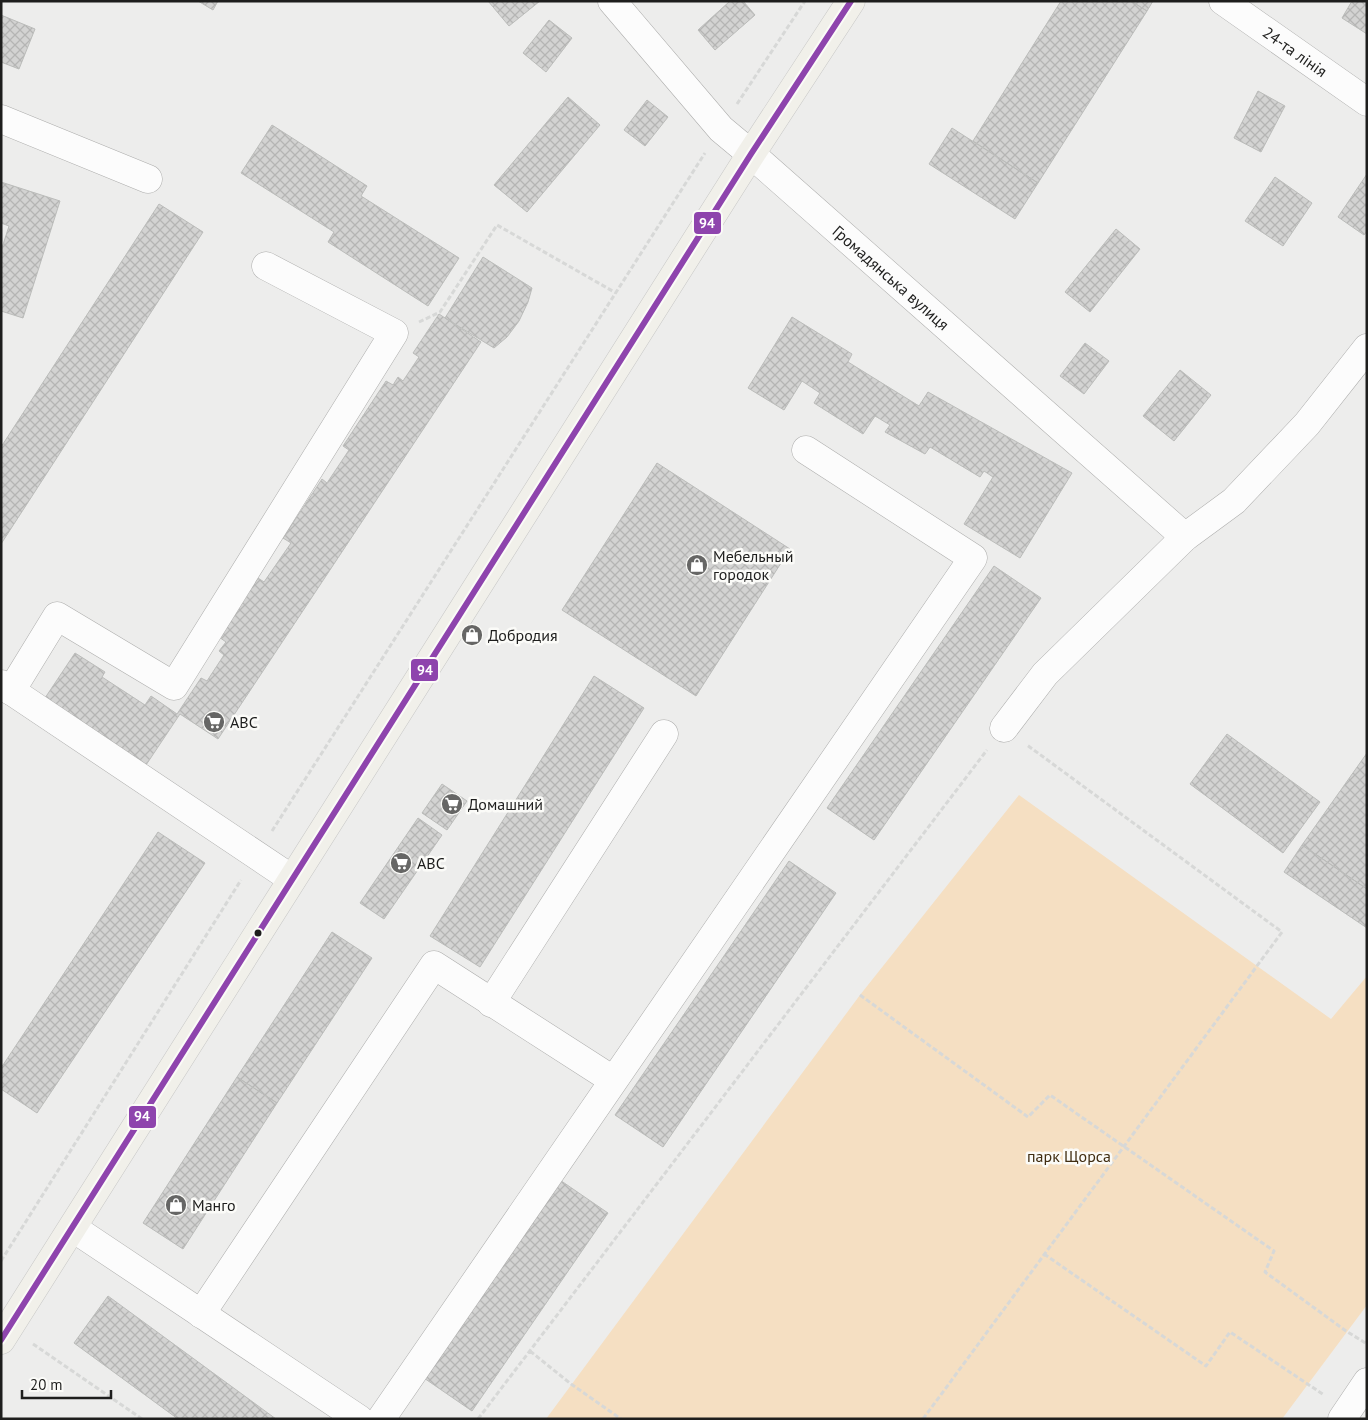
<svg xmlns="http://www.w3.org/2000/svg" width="1368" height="1420" font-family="'PT Sans',sans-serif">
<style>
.park{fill:#f5dfc2}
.building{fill:url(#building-cross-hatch);stroke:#bbbcba}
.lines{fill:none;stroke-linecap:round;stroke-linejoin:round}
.minor-casing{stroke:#adadac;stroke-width:29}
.major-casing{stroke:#c7c7c6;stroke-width:29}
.path{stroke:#d7d8d7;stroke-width:3;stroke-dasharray:5 2.5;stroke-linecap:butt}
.minor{stroke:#fcfcfc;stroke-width:28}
.major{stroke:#f1f0ea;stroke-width:28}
.bus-1-casing{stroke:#fbfbf8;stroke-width:10}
.bus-1{stroke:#8e44ad;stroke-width:6}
.bus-dot{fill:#1e1e1d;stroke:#fbfbf8;stroke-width:2}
.labels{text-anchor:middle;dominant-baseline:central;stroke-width:5;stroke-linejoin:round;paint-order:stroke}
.street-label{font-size:16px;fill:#1e1e1d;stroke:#fbfbf8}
.poi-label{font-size:16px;fill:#1e1e1d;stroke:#fbfbf8;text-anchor:start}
.park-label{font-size:16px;fill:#402d11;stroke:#fbfbf8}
.line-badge{stroke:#fbfbf8;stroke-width:2}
.badge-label{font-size:14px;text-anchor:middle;font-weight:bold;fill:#fff}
</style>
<defs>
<pattern id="building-cross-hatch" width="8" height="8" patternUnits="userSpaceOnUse" patternTransform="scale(1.25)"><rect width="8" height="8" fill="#d3d3d2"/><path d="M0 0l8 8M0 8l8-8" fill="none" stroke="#b5b5b4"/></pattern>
</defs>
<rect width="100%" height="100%" fill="#ededec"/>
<path class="park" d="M1019 795 1331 1019 1367 976V1305L1282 1419H546L860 995Z"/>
<path class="building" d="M198 1H218L213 10Z
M488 1H540L509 26Z
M730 1H743L755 15 715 50 698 30Z
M1061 1H1131L1147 11 1038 183 973 141Z
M1131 1H1153L1147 11Z
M1352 1H1367V34L1342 18Z
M1 15 35 29 19 69 1 62Z
M549 20 572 38 546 72 523 53Z
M1258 91 1285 106 1261 152 1234 138Z
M568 97 600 125 527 212 494 185Z
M647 100 668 117 645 146 624 130Z
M272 125 367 186 361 196 459 258 428 306 328 242 334 232 241 173Z
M952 128 1038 183 1015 219 929 164Z
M1367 174V231L1364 235 1338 217Z
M1275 177 1312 203 1283 246 1245 221Z
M1 182 60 201 23 318 1 311V251L9 226 1 223Z
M159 204 203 232 1 544V447Z
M1116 229 1140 249 1090 312 1065 292Z
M483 257 532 288 528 302 519 321 507 337 494 348 445 318Z
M439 314 481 342 218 739 180 714 146 765 45 698 75 653 105 672 102 677 145 705 151 696 177 714 201 678 207 681 224 655 219 651 226 642 219 637 258 578 264 582 291 543 283 538 322 479 327 483 349 450 343 446 386 381 393 385 398 377 403 381 419 357 413 353Z
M792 317 852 354 848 362 919 406 928 392 1072 473 1020 558 964 524 993 477 984 471 980 477 930 447 925 454 885 432 890 425 875 416 863 434 814 403 820 393 802 381 784 410 748 388Z
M1085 343 1109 361 1084 394 1060 376Z
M1180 370 1211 395 1174 441 1143 416Z
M657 463 790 549 696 696 562 610Z
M994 566 1041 598 874 840 827 808Z
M594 676 644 708 480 967 430 936Z
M1227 734 1320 802 1283 853 1190 784Z
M1367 753V889L1302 845Z
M442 784 467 801 447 830 422 813Z
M418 818 442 835 384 919 360 903Z
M158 832 205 863 37 1113 1 1089V1068Z
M1302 845 1367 889V928L1284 872Z
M789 861 836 893 663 1147 615 1115Z
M332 932 372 958 277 1103 237 1077Z
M237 1077 277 1103 183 1249 143 1223Z
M557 1178 608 1213 472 1411 421 1376Z
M108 1296 276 1419H178L74 1343Z"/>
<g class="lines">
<g class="minor-casing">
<g id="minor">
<path id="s1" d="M612 1 721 129 751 154 1185 537"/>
<path id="s2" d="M1223 1 1367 102"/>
<path d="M1 119 148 179"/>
<path d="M1 684 292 879"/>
<path d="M11 691 57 616 174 686 394 333 266 266"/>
<path d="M1004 728 1045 674 1185 537 1234 501 1307 424 1367 348"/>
<path d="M491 1003 664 734"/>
<path d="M73 1228 359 1419"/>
<path d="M201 1314 434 965 613 1080"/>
<path d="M381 1419 973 558 806 450"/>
<path d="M1342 1419 1367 1382"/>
</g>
</g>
<g class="major-casing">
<path id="major" d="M1 1340 751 154 851 1"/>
</g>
<path class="path" d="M737 104 805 1
M419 322 440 312 497 225 616 293
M272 831 705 153
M860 995 1028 1117 1050 1095 1274 1251 1265 1272 1346 1331 1367 1344
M1044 1254 1206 1366 1230 1332 1324 1395
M1 1261 241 880
M33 1344 142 1419
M530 1351 571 1384 621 1419
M478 1419 987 750
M923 1419 1282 932 1027 745"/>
<use href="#minor" class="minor"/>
<use href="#major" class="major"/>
<g class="bus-1-casing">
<path id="bus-1" d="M1 1340 751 154 851 1"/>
</g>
<use href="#bus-1" class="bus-1"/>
</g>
<defs>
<g id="shop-disc" transform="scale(1.125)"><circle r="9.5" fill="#666665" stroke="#fbfbf8"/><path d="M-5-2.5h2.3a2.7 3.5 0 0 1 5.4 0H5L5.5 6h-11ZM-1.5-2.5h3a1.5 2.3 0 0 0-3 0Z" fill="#fff"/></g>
<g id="supermarket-disc" transform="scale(1.125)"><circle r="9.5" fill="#666665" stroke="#fbfbf8"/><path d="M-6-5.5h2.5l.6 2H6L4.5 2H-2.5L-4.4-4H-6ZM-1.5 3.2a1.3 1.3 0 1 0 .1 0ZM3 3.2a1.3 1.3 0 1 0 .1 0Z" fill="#fff"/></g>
</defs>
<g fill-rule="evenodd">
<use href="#shop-disc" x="697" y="565"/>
<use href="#shop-disc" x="472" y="635"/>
<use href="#supermarket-disc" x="214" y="722"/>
<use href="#supermarket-disc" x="452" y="804"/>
<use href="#supermarket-disc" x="401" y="863"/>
<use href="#shop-disc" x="176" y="1205"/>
</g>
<circle class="bus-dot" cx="258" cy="933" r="4.5"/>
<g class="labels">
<g class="street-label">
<text stroke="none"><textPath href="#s2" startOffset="88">24-та лінія</textPath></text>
<text stroke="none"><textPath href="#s1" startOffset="394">Громадянська вулиця</textPath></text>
</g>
<g class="poi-label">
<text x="713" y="556">Мебельный<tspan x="713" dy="18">городок</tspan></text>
<text x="488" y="635">Добродия</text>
<text x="230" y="722">ABC</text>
<text x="468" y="804">Домашний</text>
<text x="417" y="863">АВС</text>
<text x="192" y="1205">Манго</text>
</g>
<g class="park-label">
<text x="1069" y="1156">парк Щорса</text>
</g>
</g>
<g class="line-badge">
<rect x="693" y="211" width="29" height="24" rx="5" fill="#8e44ad"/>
<rect x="410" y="658" width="29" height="24" rx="5" fill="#8e44ad"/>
<rect x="128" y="1105" width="29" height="24" rx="5" fill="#8e44ad"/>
</g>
<g class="badge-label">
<text x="707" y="228">94</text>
<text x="425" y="675">94</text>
<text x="142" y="1121">94</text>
</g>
<rect width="1368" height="1420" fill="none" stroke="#1e1e1d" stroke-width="5"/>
<path d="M22 1390v8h89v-8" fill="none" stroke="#1e1e1d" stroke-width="2.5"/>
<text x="30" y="1390" font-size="15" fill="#1e1e1d" stroke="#fbfbf8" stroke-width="4" paint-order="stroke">20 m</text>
</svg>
